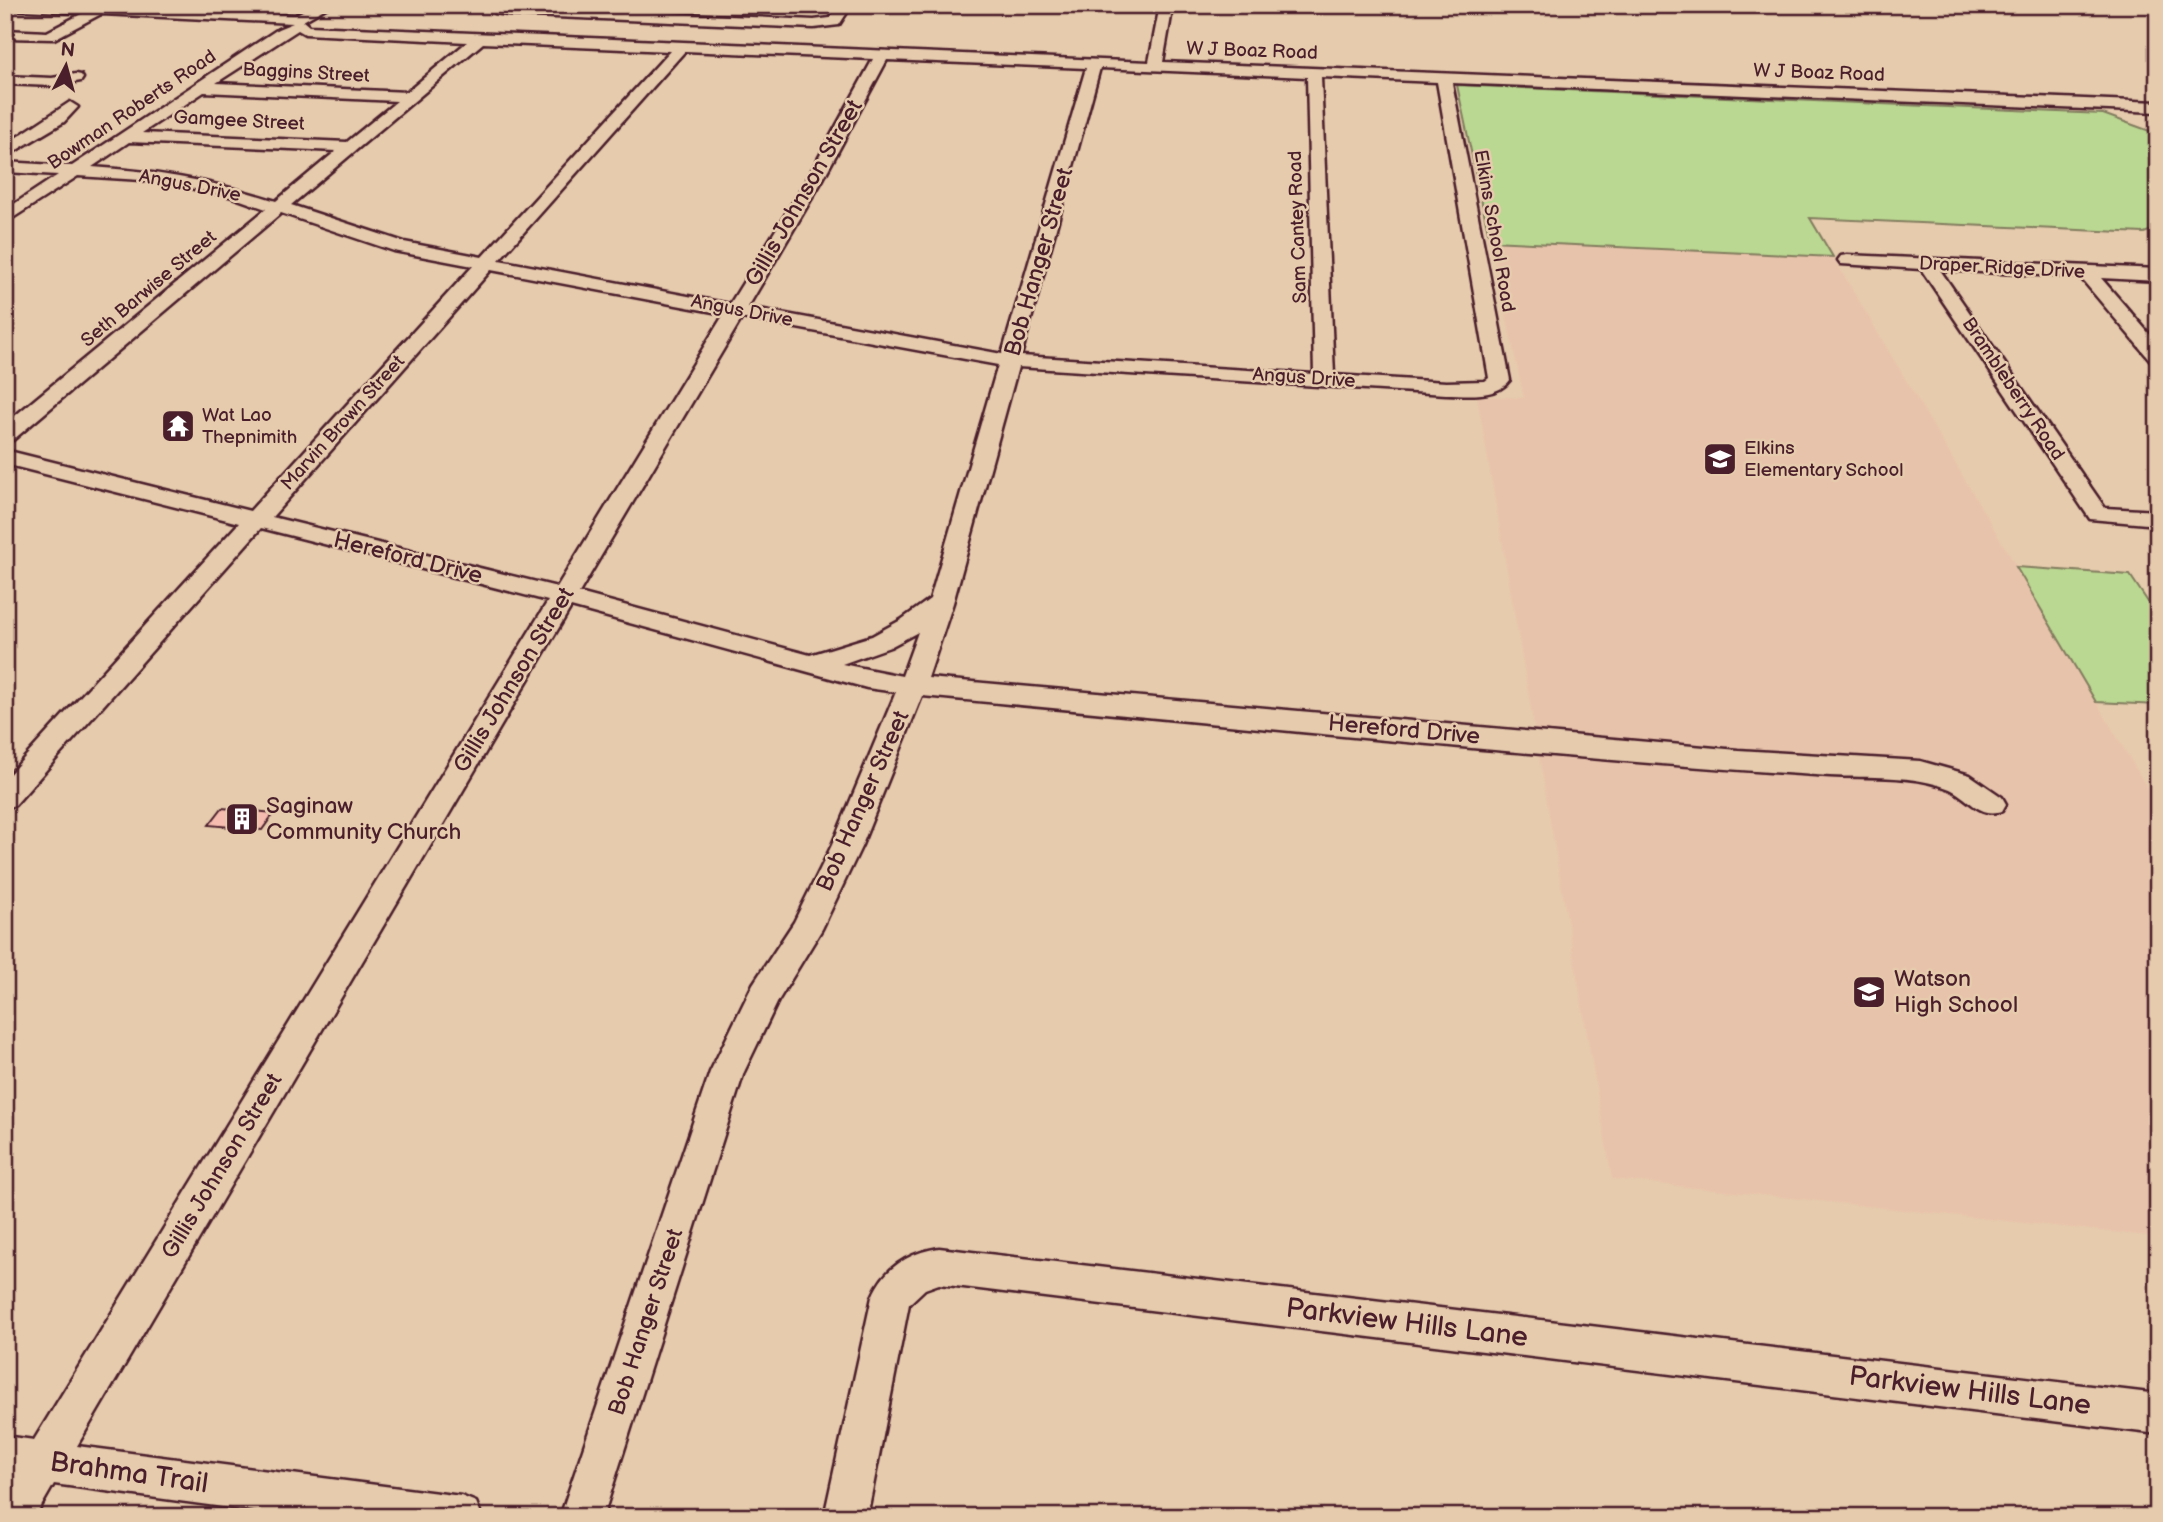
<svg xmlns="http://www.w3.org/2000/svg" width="2163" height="1522" font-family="'Balsamiq Sans',sans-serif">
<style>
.built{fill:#e8c3ab}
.green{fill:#bad891;stroke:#827c5e;stroke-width:2}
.building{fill:#f6bcaf;stroke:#4a1f2b;stroke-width:2}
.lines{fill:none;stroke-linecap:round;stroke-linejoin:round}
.minor-casing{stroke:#4a1f2b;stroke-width:5}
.minor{fill:#e6cbad;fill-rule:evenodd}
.labels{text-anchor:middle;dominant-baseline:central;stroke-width:5;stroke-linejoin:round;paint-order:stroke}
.far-street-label{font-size:19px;fill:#4a1f2b;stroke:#e6cbad}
.far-poi-label{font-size:19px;fill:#4a1f2b;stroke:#e6cbad;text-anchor:start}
.street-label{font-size:23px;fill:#4a1f2b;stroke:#e6cbad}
.poi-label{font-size:23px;fill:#4a1f2b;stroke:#e6cbad;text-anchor:start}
.near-street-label{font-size:28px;fill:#4a1f2b;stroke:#e6cbad}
</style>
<rect width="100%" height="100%" fill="#e6cbad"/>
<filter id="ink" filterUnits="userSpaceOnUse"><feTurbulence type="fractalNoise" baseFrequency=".0143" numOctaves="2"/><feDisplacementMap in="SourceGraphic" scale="14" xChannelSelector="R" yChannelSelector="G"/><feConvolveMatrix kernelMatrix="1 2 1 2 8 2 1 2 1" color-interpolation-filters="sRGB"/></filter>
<g filter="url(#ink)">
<path class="built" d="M1490 241 1833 257 2158 806V1237L1612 1179 1477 396 1524 398Z"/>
<path class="green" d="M1457 85 2103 114 2158 134V228L2144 233 1810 218 1833 257 1490 241Z
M2016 567 2130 575 2158 617V705L2096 702Z"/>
<path class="building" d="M222 808 274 813 262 830 209 825Z"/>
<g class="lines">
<g class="minor-casing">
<path id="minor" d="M5 5H101L295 15 314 5H331L303 21 309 26 1149 62 1160 5H1173L1163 62 2158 102V112L1452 83 1510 380C1496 399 1467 394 1446 394L1018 367 953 603 928 678 1738 750 1920 761 1970 775 2002 797 2006 804 2002 811C1979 818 1969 798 1950 789 1914 774 1868 778 1830 776 1527 757 1224 723 922 696L862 845 822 929 778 1001 744 1072 603 1517H560L710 1072 753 984 794 922 832 845 896 692 867 688 571 607 77 1446 461 1496 476 1502 482 1517H297L54 1484 35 1517H5V1486L10 1479 5 1478V1436L34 1440 548 601 261 528 15 805 5 808V779L239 523 5 464V450L250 511 473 266 394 251 281 213 13 440 5 441V424L266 209 229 196 180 186 141 180 78 176 5 223V210L58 175 5 172V162L72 166 278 29 293 23 101 14 54 39 5 38V30L47 32 83 13 5 9ZM298 30 305 34 467 42 407 92 216 83ZM483 43 670 51 482 257 404 242 291 205ZM685 51 873 59 806 181 730 304 499 260ZM887 60 1086 68 1002 354 748 307 822 181ZM1100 68 1307 77 1314 374 1021 356ZM1321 77 1437 82 1489 378 1485 381 1446 382 1334 375ZM204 92 397 101 347 142 142 133ZM129 142 336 151 276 201C215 181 155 171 92 167ZM491 270 724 314 557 587 272 517ZM742 318 998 365 930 599 901 620 872 636 810 655 579 593ZM918 632 902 676 842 664 890 647Z
M492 5 814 20 830 18 839 5H852L839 25 814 28 508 15 494 13Z
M76 74 81 75 83 78 81 81 52 86 5 84V76L52 78Z
M70 102 78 107 64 122 5 157V145Z
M1847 255 2158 269V281L2101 278 2158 344V363L2151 361 2080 277 1940 270 2105 508 2158 511V525L2090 519 1921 269 1841 264 1838 260 1841 256Z
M939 1248 2158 1394V1434L939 1284 925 1289 909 1304 867 1517H824L872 1297C884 1268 908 1253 939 1248Z"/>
</g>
<use href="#minor" class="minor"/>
</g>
</g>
<defs>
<g id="temple-square" transform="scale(1.75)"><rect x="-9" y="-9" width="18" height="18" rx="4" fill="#4a1f2b" stroke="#e6cbad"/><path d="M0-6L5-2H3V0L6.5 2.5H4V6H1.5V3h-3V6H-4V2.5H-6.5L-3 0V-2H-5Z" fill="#fff"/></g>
<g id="school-square" transform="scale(1.75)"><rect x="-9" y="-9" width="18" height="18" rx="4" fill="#4a1f2b" stroke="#e6cbad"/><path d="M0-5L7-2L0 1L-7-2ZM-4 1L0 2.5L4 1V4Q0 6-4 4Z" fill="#fff"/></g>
<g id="building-square" transform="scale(1.75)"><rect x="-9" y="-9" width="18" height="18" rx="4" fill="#4a1f2b" stroke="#e6cbad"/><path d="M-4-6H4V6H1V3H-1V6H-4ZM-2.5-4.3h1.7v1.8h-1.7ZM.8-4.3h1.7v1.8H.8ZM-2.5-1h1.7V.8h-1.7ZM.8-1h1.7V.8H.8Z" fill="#fff"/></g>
</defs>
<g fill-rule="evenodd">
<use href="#temple-square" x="178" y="426"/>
<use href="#school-square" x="1720" y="459"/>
<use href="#building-square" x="242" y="819"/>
<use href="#school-square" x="1869" y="992"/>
</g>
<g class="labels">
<g class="far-street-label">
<text transform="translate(1252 51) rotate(2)">W J Boaz Road</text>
<text transform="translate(306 73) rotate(3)">Baggins Street</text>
<text transform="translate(1819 73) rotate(2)">W J Boaz Road</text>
<text transform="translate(132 110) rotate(-34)">Bowman Roberts Road</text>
<text transform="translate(239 121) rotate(3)">Gamgee Street</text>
<text transform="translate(190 186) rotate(11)">Angus Drive</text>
<text transform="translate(1298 227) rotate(-92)">Sam Cantey Road</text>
<text transform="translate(1494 231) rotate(80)">Elkins School Road</text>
<text transform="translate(2002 268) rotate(3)">Draper Ridge Drive</text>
<text transform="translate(149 289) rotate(-40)">Seth Barwise Street</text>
<text transform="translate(742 311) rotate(11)">Angus Drive</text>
<text transform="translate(1304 378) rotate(4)">Angus Drive</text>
<text transform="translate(2013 389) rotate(56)">Brambleberry Road</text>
<text transform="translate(343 423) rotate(-48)">Marvin Brown Street</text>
</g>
<g class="far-poi-label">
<text x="202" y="415">Wat Lao<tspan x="202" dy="22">Thepnimith</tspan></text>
<text x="1744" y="448">Elkins<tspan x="1744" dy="22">Elementary School</tspan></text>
</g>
<g class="street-label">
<text transform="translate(804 193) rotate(-60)">Gillis Johnson Street</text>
<text transform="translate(1039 262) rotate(-74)">Bob Hanger Street</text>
<text transform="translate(408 558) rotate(14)">Hereford Drive</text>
<text transform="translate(514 680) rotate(-59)">Gillis Johnson Street</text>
<text transform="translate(1404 730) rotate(5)">Hereford Drive</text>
<text transform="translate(863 801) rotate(-66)">Bob Hanger Street</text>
<text transform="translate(222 1166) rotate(-59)">Gillis Johnson Street</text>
<text transform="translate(646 1322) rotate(-72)">Bob Hanger Street</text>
</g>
<g class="poi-label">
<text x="266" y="806">Saginaw<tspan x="266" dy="26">Community Church</tspan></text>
<text x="1894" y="979">Watson<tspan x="1894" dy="26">High School</tspan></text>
</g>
<g class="near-street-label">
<text transform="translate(1407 1323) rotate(7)">Parkview Hills Lane</text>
<text transform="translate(1970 1391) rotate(7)">Parkview Hills Lane</text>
<text transform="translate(129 1473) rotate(8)">Brahma Trail</text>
</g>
</g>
<rect width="2163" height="1522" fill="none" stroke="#e6cbad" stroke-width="28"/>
<rect x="14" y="14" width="2135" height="1494" fill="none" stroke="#4a1f2b" stroke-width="2.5" filter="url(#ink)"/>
<g transform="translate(66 66) rotate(6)" stroke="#e6cbad" stroke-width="5" paint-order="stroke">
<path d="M0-5L12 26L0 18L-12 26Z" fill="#4a1f2b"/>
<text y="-10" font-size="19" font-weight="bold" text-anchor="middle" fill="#4a1f2b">N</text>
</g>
</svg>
